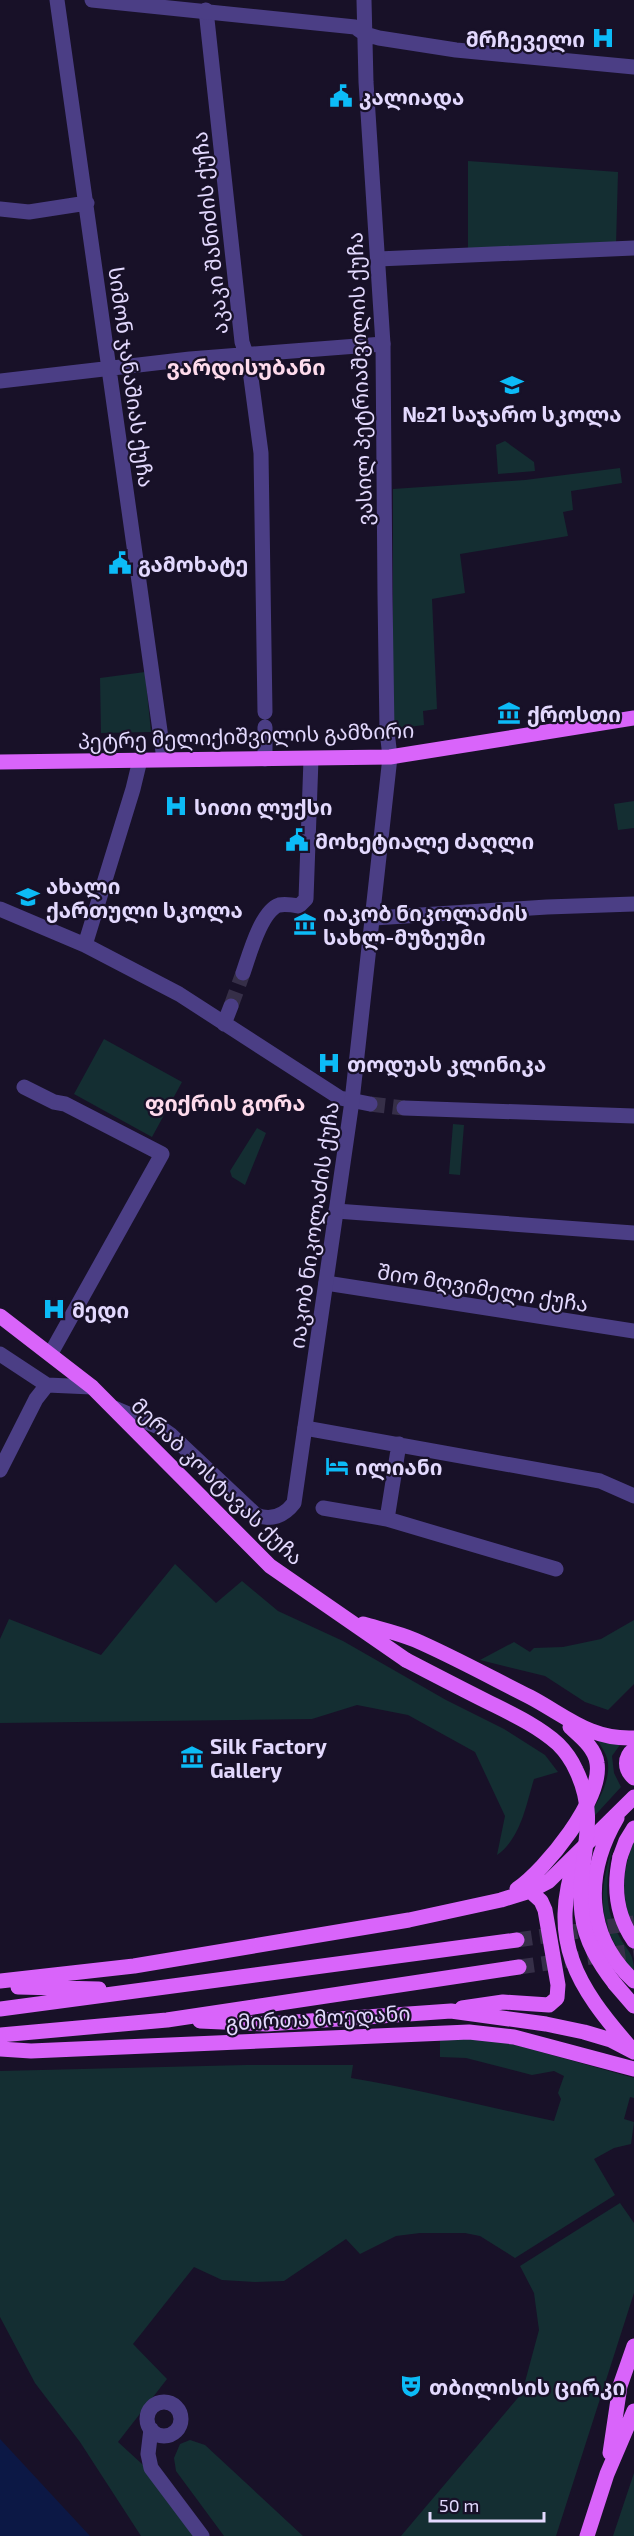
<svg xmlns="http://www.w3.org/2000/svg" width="634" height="2536" font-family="'Exo 2','Noto Sans Georgian',sans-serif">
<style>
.green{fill:#142e32}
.water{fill:#0c1845}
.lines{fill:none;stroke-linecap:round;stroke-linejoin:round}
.minor-tunnel{stroke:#362f48;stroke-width:15;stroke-dasharray:15 8;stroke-linecap:butt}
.primary-tunnel{stroke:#362f48;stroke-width:15;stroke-dasharray:15 8;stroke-linecap:butt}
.minor{stroke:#4b3e85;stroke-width:15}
.tertiary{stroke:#4b3e85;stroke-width:15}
.primary{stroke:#d964fa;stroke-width:15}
.primary-bridge{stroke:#d964fa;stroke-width:15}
.labels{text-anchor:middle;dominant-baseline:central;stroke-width:4.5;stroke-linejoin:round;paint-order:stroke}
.poi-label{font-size:21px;font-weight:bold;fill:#e3d9fe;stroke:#181128;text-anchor:start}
.street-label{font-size:21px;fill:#e3d9fe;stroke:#181128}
.neighbourhood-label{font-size:22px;font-weight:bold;fill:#fedbec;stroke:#181128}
</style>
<rect width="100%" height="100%" fill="#181128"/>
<path class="green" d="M468 161 618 172 616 245 468 248Z
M505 441 534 462 535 471 498 474 496 445Z
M620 468 622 483 571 491 573 510 563 512 568 536 460 554 465 593 432 599 437 709 423 711 424 725 393 729V489L525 480Z
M145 672 151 732 101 733 100 678Z
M634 801V828L618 830 614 804Z
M104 1039 182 1082 152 1137 74 1094Z
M453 1124 464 1125 460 1175 449 1174Z
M257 1128 266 1133 245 1185 232 1177 230 1171Z
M175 1564 216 1603 242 1581 278 1611 343 1641 446 1700 504 1729 545 1755 558 1772 534 1779C526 1805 521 1838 497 1855L505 1816 475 1752 408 1715 357 1705 312 1719 0 1723V1639L9 1619 101 1655Z
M634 1620V1684L608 1710 585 1702 545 1676 480 1660 514 1642 530 1652 534 1648 563 1647 601 1639Z
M598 1741 622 1742 612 1756 614 1773 621 1787 566 1847C582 1826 615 1786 607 1758 605 1752 601 1746 598 1741Z
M634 1841V1928C620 1898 622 1871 634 1841Z
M613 1845C606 1877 603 1905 618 1934 627 1952 634 1951 634 1973 599 1928 596 1899 613 1845Z
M471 2037 502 2041 634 2078V2098L630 2097 624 2119 634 2122 631 2144 614 2148 594 2159 615 2195 515 2258 480 2236 465 2233H420L396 2236 360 2254 346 2239 284 2281 255 2282 222 2280 194 2267 133 2344 167 2379 118 2442 177 2496 196 2536H141L80 2442 35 2383 0 2317V2071L246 2065H353L351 2078C419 2089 486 2107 554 2121L561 2099 558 2093 564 2076 554 2071 532 2075 466 2058 440 2057V2039Z
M620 2203 634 2223V2293L556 2536H401L522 2393 539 2330 534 2293 520 2266Z
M190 2440 205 2445 303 2536H224L176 2471 174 2458 180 2444Z
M634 2473V2536H613Z"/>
<path class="water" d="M0 2439 90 2536H0Z"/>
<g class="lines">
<path class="minor-tunnel" d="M231 1006 243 973
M370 1104 404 1108"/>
<path class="primary-tunnel" d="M517 1940 634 1923
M519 1967 634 1951"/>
<path class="minor" d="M57 0 164 759
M206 10 242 342 249 363 261 453 265 712
M0 209 29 212 87 203
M378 259 634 248
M0 381 190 359 383 344
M265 759V727
M0 909 85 945 179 994 340 1098 370 1104
M374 918 547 907 634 904
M85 945 133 789 140 760
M243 973C249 956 261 911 279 905 285 904 293 905 299 906L306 899 311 759
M224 1024 231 1006
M24 1087 54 1102 65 1104 162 1154 51 1353
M404 1108 634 1116
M336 1211 634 1233
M326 1283 634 1331
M0 1354 47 1385 92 1387
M305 1428 600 1481 634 1496
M0 1470 36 1399 47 1385
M323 1508 387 1519 556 1569
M387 1519 399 1444
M147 2419a17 17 0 1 1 34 0a17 17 0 1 1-34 0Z
M151 2429 148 2454 151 2468 202 2536"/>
<path class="tertiary" d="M92 0 355 27 365 34 379 38 456 50 634 67
M114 1408 161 1428 171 1435 256 1515C271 1521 284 1516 294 1503L352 1101 390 757 387 731 385 595 383 344 366 82 364 0"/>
<path class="primary" d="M0 762 390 757 634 718
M0 1316 92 1387 270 1566 406 1660
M363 1624C380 1629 399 1633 415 1640 454 1657 492 1678 530 1697 566 1716 590 1740 634 1738
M634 1749C624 1757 624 1769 634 1778
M617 1818C584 1874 585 1936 634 1981
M576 1857C548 1941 576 1985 630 2047
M620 1857 626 1841 634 1828
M517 1889C545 1870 603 1799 597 1763 595 1748 581 1737 570 1727
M0 1981 134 1966 409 1920 501 1900 530 1891 549 1881 634 1797
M615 1984 634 2006
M18 1987 99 1989
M462 2008 503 2002 549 2005 557 1998 558 1985 545 1910 541 1901 530 1891
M0 2009 517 1940
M200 2021 267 2024 451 2011 546 2024 584 2032 611 2040 634 2052
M0 2035 167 2020 519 1967
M0 2049 31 2051 469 2032 514 2037 634 2069
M610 2453 620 2386 634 2346
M587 2536 607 2474 634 2411"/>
<path class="primary-bridge" d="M406 1660C433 1674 460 1688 488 1702 512 1714 538 1726 558 1744 566 1752 572 1761 576 1770 602 1823 575 1861 582 1914 585 1941 599 1963 615 1984
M620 1857C613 1888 616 1915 634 1941"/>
</g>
<defs>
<g id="hospital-bare" transform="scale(1.8)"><path d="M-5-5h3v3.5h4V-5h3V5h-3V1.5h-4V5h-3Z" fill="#0cbbf7" stroke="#181128" stroke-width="2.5" paint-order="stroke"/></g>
<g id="civic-bare" transform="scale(1.8)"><path d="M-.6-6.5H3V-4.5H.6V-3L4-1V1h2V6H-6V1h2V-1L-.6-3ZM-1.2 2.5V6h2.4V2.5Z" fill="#0cbbf7" stroke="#181128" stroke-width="2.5" paint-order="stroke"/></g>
<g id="school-bare" transform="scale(1.8)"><path d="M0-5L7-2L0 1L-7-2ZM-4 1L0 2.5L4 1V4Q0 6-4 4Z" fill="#0cbbf7" stroke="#181128" stroke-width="2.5" paint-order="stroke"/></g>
<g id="museum-bare" transform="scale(1.8)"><path d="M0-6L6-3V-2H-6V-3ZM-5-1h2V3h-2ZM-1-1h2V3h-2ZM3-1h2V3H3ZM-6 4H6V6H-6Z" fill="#0cbbf7" stroke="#181128" stroke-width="2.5" paint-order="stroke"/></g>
<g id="hotel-bare" transform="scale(1.8)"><path d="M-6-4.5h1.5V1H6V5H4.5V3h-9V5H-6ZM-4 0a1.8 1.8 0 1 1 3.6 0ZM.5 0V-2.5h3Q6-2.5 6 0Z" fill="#0cbbf7" stroke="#181128" stroke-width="2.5" paint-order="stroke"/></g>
<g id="theatre-bare" transform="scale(1.8)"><path d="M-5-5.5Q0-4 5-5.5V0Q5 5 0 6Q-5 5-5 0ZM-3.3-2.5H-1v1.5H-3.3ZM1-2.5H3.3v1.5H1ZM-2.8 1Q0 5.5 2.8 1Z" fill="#0cbbf7" stroke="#181128" stroke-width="2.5" paint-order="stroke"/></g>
</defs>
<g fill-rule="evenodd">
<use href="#hospital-bare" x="603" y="38"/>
<use href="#civic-bare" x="341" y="96"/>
<use href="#school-bare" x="512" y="385"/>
<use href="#civic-bare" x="120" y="563"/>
<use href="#museum-bare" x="509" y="713"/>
<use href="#hospital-bare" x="176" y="806"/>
<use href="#civic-bare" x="297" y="840"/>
<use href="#school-bare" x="28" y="897"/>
<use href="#museum-bare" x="305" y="924"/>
<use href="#hospital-bare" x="329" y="1063"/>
<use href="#hospital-bare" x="54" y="1309"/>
<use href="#hotel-bare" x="337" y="1466"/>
<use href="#museum-bare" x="192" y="1757"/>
<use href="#theatre-bare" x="411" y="2386"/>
</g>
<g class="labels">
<g class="poi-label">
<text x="585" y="38" text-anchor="end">მრჩეველი</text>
<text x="359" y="96">კალიადა</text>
<text x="512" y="413" text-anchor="middle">№21 საჯარო სკოლა</text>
<text x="138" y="563">გამოხატე</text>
<text x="527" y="713">ქროსთი</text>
<text x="194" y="806">სითი ლუქსი</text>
<text x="315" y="840">მოხეტიალე ძაღლი</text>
<text x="46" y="885">ახალი<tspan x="46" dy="24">ქართული სკოლა</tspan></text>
<text x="323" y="912">იაკობ ნიკოლაძის<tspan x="323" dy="24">სახლ-მუზეუმი</tspan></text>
<text x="347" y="1063">თოდუას კლინიკა</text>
<text x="72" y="1309">მედი</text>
<text x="355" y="1466">ილიანი</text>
<text x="210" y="1745">Silk Factory<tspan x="210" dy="24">Gallery</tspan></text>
<text x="429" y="2386">თბილისის ცირკი</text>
</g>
<g class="street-label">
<text transform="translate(209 233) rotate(-96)">აკაკი შანიძის ქუჩა</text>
<text transform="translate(132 377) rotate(82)">სიმონ ჯანაშიას ქუჩა</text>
<text transform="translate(359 379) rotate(-92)">ვასილ პეტრიაშვილის ქუჩა</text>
<text transform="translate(246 735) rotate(-2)">პეტრე მელიქიშვილის გამზირი</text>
<text transform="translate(313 1225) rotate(-82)">იაკობ ნიკოლაძის ქუჩა</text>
<text transform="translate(483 1287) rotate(9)">შიო მღვიმელი ქუჩა</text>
<text transform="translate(218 1481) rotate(44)">მერაბ კოსტავას ქუჩა</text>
<text transform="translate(318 2017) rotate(-3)">გმირთა მოედანი</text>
</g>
<g class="neighbourhood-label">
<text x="246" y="366">ვარდისუბანი</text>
<text x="225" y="1102">ფიქრის გორა</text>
</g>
</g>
<path d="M430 2512v9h114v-9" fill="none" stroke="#e3d9fe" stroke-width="3"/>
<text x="439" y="2512" font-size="18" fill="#e3d9fe" stroke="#181128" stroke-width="4.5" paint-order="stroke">50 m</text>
</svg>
